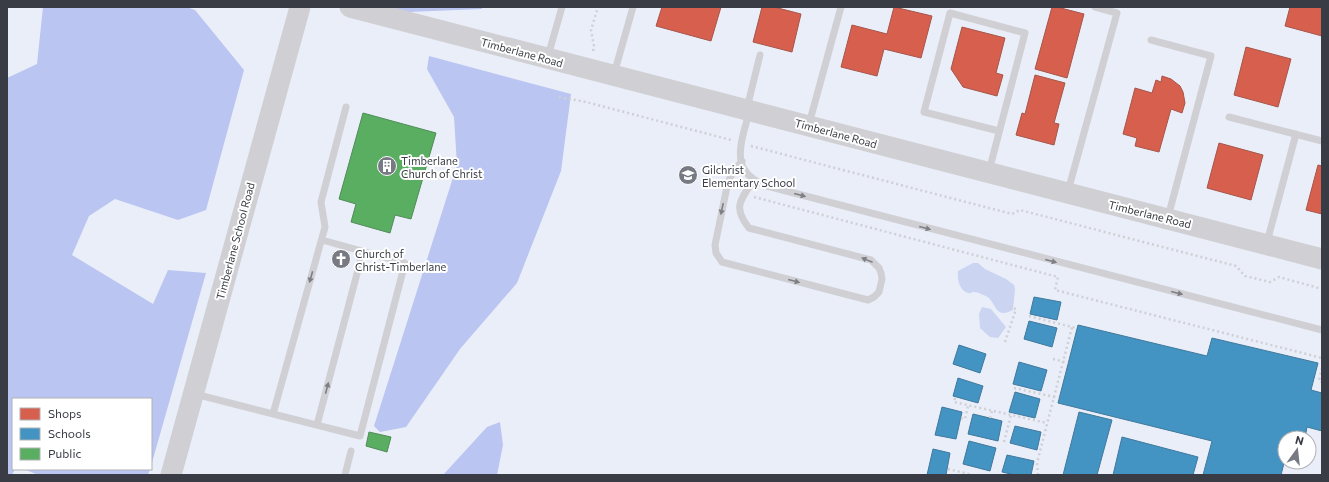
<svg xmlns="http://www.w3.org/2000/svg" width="1329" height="482" font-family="Commissioner,sans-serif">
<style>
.green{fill:#cbd4f1}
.forest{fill:#bac5f1}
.shops{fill:#d6604d;stroke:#a7554a}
.schools{fill:#4393c3;stroke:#40799d}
.public{fill:#5aae61;stroke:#508c58}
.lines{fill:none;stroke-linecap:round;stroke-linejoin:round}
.path{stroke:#cfd0d4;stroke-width:2.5;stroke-dasharray:2 3;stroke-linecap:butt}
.lane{stroke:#d0d0d4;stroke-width:7}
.secondary{stroke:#d0d0d4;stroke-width:21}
.oneway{fill:#7d7f85}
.labels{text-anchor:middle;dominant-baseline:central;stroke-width:4;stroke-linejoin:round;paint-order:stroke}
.street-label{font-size:11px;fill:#393c44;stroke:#fff}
.poi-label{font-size:11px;fill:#393c44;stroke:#fff;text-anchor:start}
</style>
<rect width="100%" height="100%" fill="#eaeef9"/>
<path class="green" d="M973 263H978L985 269 1006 279 1014 285 1015 289 1013 310C994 320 997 302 986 296 983 295 978 292 974 292 970 292 972 294 968 293 959 290 957 279 958 271Z
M982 307 991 309 1006 327 998 338 990 337 980 328 979 314Z"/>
<path class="forest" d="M43 7H186L195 10 244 70 206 210 178 220 115 199 89 216 72 255 153 304 168 270 206 273 151 466V399H13V469H15L12 475H7V78L37 64Z
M388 7H482V9L408 12Z
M429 56 571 94 561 171 517 283 460 349 406 427 380 432 374 426 457 165 454 117 427 69Z
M500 422 503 445 497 475H443L487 427Z
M24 469H150L148 475H38Z"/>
<path class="shops" d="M662 7H721L711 41 656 26Z
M762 7H774L801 14 792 52 753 42Z
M894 7 932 16 921 58 884 49 877 76 841 67 852 25 887 34Z
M1052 7H1057L1084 14 1067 78 1035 69Z
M1290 7H1322V36L1285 26Z
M962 27 1005 38 996 73 1003 75 997 96 963 87 951 69Z
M1246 47 1291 59 1278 107 1234 95Z
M1035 75 1065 83 1054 123 1059 124 1054 145 1016 135 1022 113 1025 114Z
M1162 76 1171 79 1180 86 1183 92 1185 103 1182 113 1171 109 1159 152 1135 146 1137 138 1123 134 1135 88 1152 93 1156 80 1161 82Z
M1219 143 1263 155 1251 200 1207 188Z
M1318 165 1322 166V214L1306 210Z"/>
<path class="schools" d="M1034 297 1061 302 1057 320 1030 314Z
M1029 321 1057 328 1052 347 1024 339Z
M1078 325 1207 356 1212 338 1318 363 1311 390 1322 393V431L1307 427 1305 438H1285V459L1281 475H1203L1212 441 1058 403Z
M959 345 986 354 980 373 953 364Z
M1019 362 1047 370 1041 391 1013 384Z
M958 378 983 386 978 403 953 396Z
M1015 392 1040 399 1035 418 1009 412Z
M942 407 962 412 956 439 935 435Z
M1079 412 1112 420 1097 475H1063Z
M973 414 1002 421 998 441 968 434Z
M1015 426 1041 432 1037 450 1010 443Z
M1122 437 1198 457 1193 475H1113Z
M969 441 996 448 990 471 963 464Z
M933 449 950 453 946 475H927Z
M1007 455 1034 461 1031 475H1015L1002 472Z"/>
<path class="public" d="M363 113 436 133 411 219 395 215 390 233 351 222 356 204 339 199Z
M369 432 391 437 387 452 366 446Z"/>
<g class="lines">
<path class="path" d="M593 51 594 46 591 30 598 7
M559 97 586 102 731 140
M751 146 1012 214 1020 210 1236 266 1245 276 1270 282 1279 277 1322 289
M754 197 1058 277 1055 290 1322 358
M1029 316 1076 328
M1005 342 1016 309 1006 306
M1053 359 1068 363
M1322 368 1319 381 1322 382
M1014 388 1059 398
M955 398 954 402 1047 423
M961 418 965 419 968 406
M990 418 992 411
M1004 442 1011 415
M948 469 973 475
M1038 475 1037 463 1072 327"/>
<path class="lane" d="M1151 40 1211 56 1168 217
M548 56 562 7
M614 74 633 7
M747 108 760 55
M749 113C745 128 735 155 744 169 749 178 758 182 767 186L1322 330
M1229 117 1322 141
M809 124 841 7
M742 161 734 170 728 182 715 245 716 253 722 262 868 300 874 297 879 292 882 279 881 273 879 268 871 260 749 228C732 207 741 199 754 180
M989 171 1025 33 950 13 924 112 999 131
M1068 191 1117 13 1095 7
M1267 242 1296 134
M195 394 360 436 405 263 322 240
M273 414 325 227 321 202 346 107
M317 425 363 251
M345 475 351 451"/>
<path class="secondary" d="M350 7 1322 259
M171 475 300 7"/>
</g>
<defs><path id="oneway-solid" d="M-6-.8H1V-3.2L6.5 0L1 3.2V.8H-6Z"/></defs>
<g class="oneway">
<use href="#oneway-solid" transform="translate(800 195) rotate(15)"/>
<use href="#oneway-solid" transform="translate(722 209) rotate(102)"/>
<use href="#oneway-solid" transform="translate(925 228) rotate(15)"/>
<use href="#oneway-solid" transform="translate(867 260) rotate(-158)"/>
<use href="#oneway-solid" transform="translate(1051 261) rotate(15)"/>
<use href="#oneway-solid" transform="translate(311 277) rotate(106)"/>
<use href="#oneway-solid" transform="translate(794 281) rotate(15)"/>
<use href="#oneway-solid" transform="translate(1177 293) rotate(14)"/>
<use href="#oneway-solid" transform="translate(327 388) rotate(-75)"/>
</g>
<defs>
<g id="building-disc" transform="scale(1)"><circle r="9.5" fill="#777a83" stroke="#fff"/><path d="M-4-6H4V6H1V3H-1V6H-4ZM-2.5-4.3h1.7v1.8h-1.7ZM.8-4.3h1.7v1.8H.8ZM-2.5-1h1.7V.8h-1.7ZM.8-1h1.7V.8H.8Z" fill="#fff"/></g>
<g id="school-disc" transform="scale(1)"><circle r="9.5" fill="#777a83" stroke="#fff"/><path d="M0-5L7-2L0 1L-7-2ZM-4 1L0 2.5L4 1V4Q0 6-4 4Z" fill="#fff"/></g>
<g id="church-disc" transform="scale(1)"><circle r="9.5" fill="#777a83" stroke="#fff"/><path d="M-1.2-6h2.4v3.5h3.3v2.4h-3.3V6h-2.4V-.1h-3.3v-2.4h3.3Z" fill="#fff"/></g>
</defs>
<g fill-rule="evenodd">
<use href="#building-disc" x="387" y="166"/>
<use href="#school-disc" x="688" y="175"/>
<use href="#church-disc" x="341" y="259"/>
</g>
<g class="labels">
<g class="street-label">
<text transform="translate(522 52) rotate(15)">Timberlane Road</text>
<text transform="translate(836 133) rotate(15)">Timberlane Road</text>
<text transform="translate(1150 214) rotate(14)">Timberlane Road</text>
<text transform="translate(235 241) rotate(-75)">Timberlane School Road</text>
</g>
<g class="poi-label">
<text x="401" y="160">Timberlane<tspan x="401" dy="13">Church of Christ</tspan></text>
<text x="702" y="169">Gilchrist<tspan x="702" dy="13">Elementary School</tspan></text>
<text x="355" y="253">Church of<tspan x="355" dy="13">Christ-Timberlane</tspan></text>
</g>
</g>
<rect width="1329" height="482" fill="none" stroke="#393c44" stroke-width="16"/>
<rect x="12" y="398" width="140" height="72" fill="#ffffff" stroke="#b0b1b4"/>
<rect x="20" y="408" width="20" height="12" fill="#d6604d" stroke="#b0b1b4"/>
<text x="48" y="418" font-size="12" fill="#393c44">Shops</text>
<rect x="20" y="428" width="20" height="12" fill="#4393c3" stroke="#b0b1b4"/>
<text x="48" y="438" font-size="12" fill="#393c44">Schools</text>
<rect x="20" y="448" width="20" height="12" fill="#5aae61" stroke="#b0b1b4"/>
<text x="48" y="458" font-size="12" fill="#393c44">Public</text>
<g transform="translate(1297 450) rotate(15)"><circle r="19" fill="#ffffff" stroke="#b0b1b4"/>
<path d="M0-3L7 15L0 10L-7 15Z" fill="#777a83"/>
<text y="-6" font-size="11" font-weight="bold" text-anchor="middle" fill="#393c44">N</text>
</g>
</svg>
